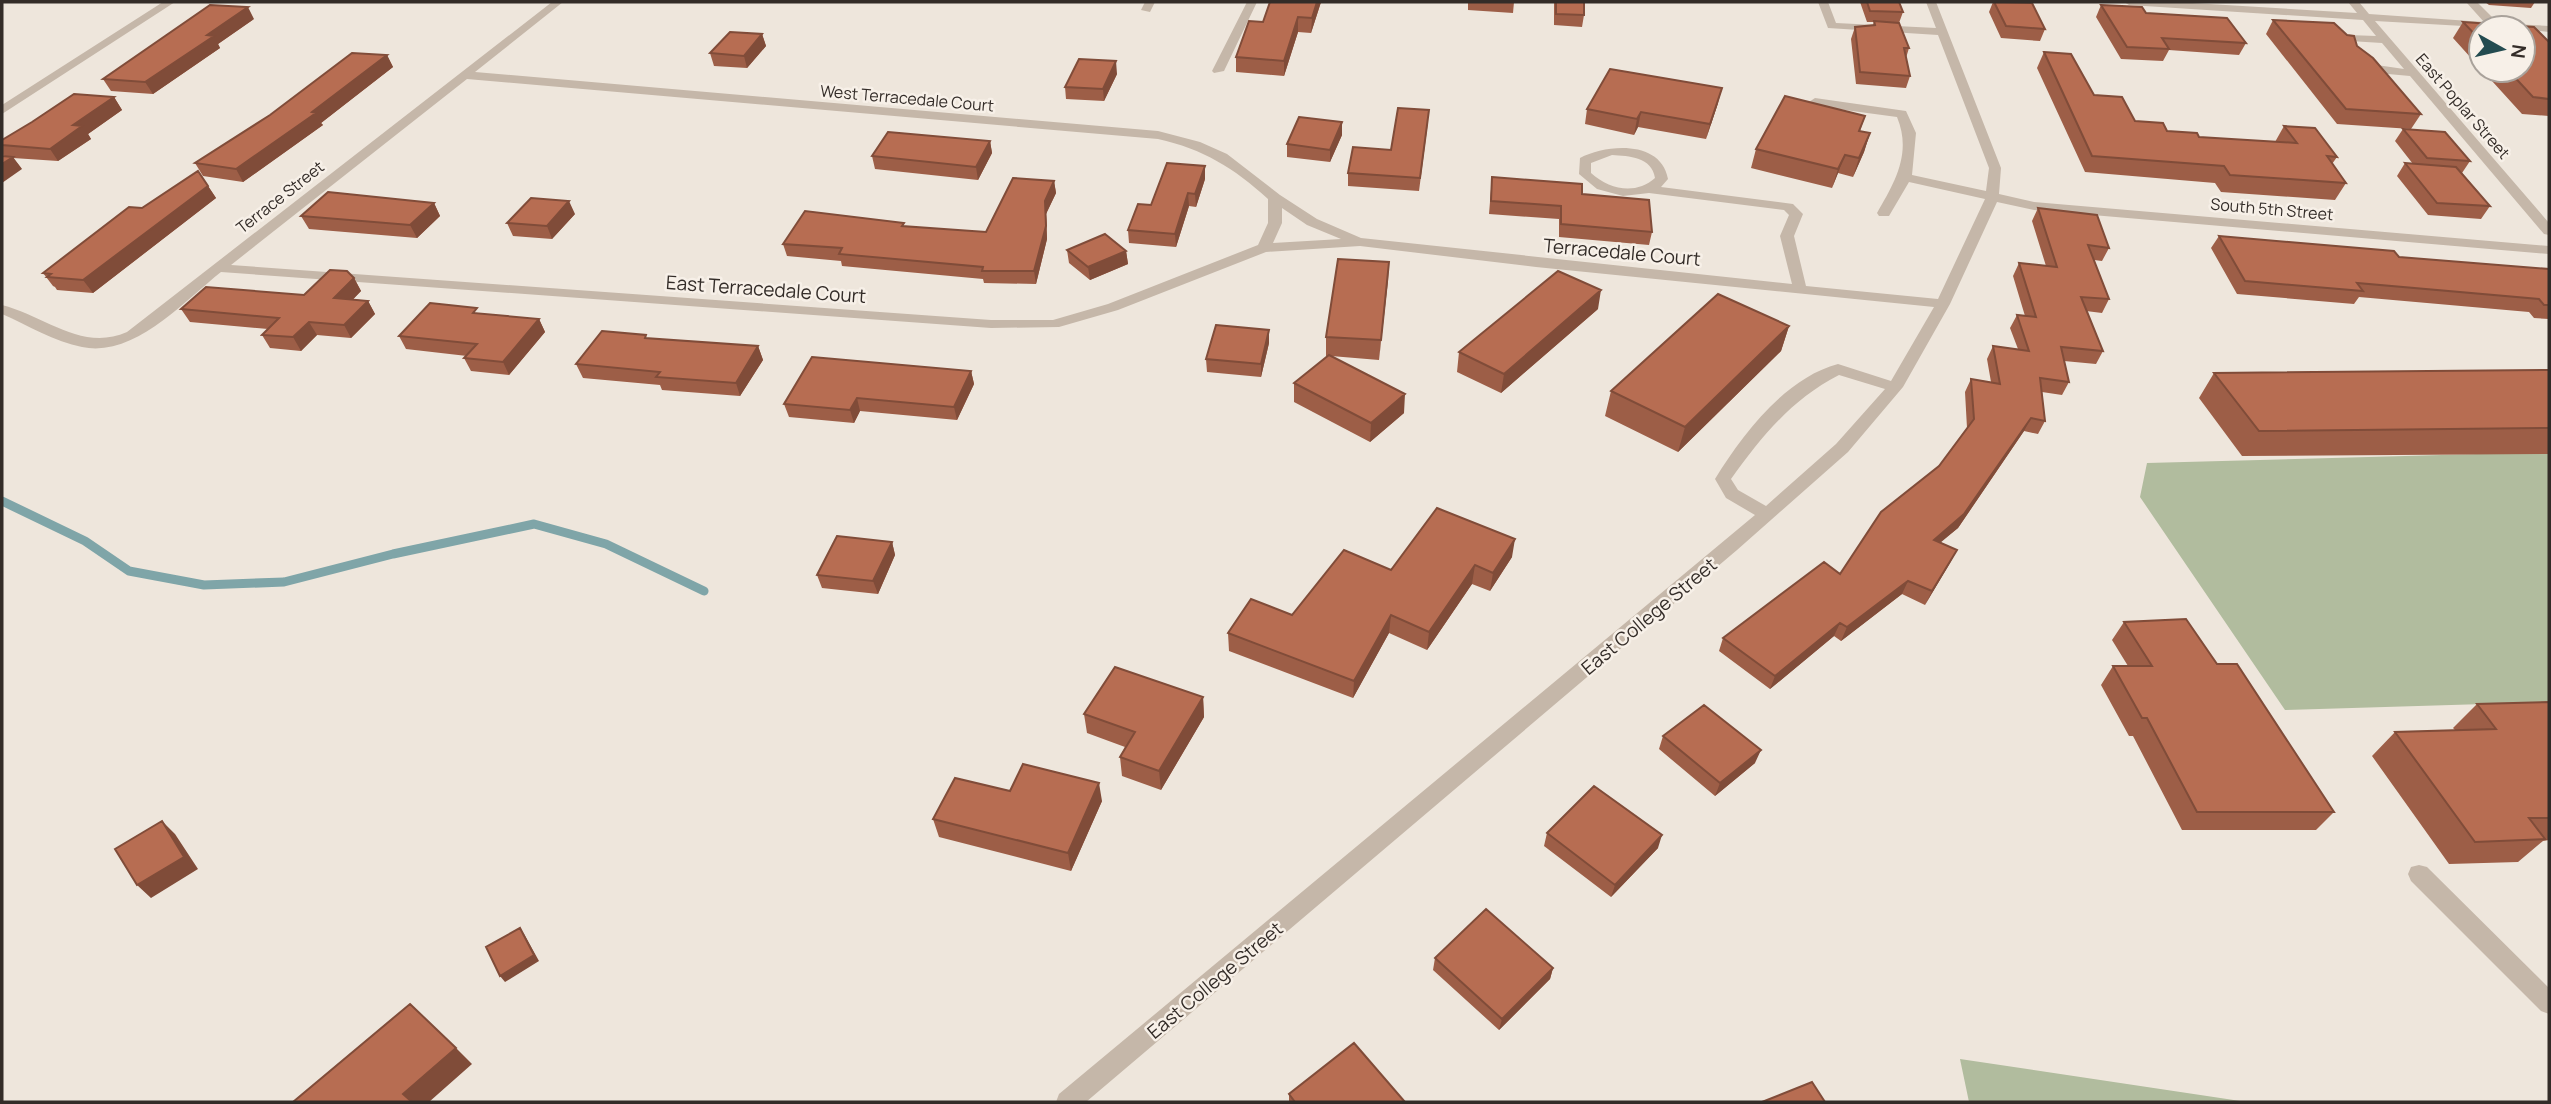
<svg xmlns="http://www.w3.org/2000/svg" width="2551" height="1104" font-family="Manrope,sans-serif">
<style>
.green{fill:#b1bc9e}
.lines{fill:none;stroke-linecap:round;stroke-linejoin:round}
.stream{stroke:#7fa5a8;stroke-width:9}
.minor{fill:#c5b7a9;fill-rule:evenodd}
.wall{fill:#9d5e47}
.shaded-wall{fill:#804c39}
.building{fill:#b76d52;stroke:#804c39;stroke-width:2}
.labels{text-anchor:middle;dominant-baseline:central;stroke-width:5;stroke-linejoin:round;paint-order:stroke}
.far-street-label{font-size:16px;fill:#332c28;stroke:#f7f0e8}
.street-label{font-size:19px;fill:#332c28;stroke:#f7f0e8}
</style>
<rect width="100%" height="100%" fill="#eee6dc"/>
<path class="green" d="M2549 452V702L2285 710 2140 497 2147 463Z
M1960 1059 2247 1102H1969Z"/>
<g class="lines">
<path class="stream" d="M2 501 85 541 129 571 204 585 284 582 393 554 534 524 606 544 704 591"/>
<path class="minor" d="M163 2H175L2 114V105Z
M552 2H563L475 72 1158 131 1200 142 1227 154 1280 195 1317 219 1361 238 1792 284 1780 236 1789 215 1784 210 1649 193 1623 196 1597 189 1579 174 1580 158C1607 144 1661 140 1668 179L1661 187 1793 204 1803 214 1794 236 1806 286 1938 299 1985 199 1909 182 1889 216H1879L1877 213C1895 182 1912 153 1897 117L1815 106 1809 102 1815 98 1906 111 1916 133 1912 175 1986 191 1989 168 1938 35 1828 28 1818 2H1828L1836 23 1936 28 1926 2H1936L2001 168 1999 194 2034 202 2549 246V254L2034 210 1997 202 1950 304 1903 387 1848 452 1737 550 1086 1102H1056L1059 1094 1755 515 1726 498 1715 479C1742 435 1785 378 1838 364L1891 381 1934 307 1536 267 1360 246 1266 252 1118 310 1059 327 991 328 221 272C183 302 134 358 82 347 55 342 27 325 2 314V305C45 316 82 352 127 332ZM467 79 1158 139C1203 149 1234 168 1268 199V223L1258 245 1108 304 1053 320H991L231 265ZM1612 155C1629 156 1652 157 1655 178 1636 195 1610 190 1591 173V163ZM1282 208 1307 225 1341 239 1273 243 1282 223ZM1839 375 1885 389 1836 444 1766 506 1738 490 1731 479C1762 436 1792 399 1839 375Z
M1145 2H1155L1150 12 1141 10Z
M1247 2H1257L1224 71 1214 73 1212 71Z
M2124 2H2176L2357 13 2348 2H2359L2369 14 2484 22 2466 2H2477L2499 24V28L2375 21 2549 223V235L2544 234 2410 76 2377 73 2359 68 2357 66 2363 63 2404 69 2382 43 2350 41 2349 48H2341L2336 41 2348 35 2376 36 2363 20 2129 5Z
M2513 24 2549 26V32L2508 28Z
M2419 865 2427 867 2549 988V1014L2541 1011 2411 881 2408 874 2411 867Z"/>
</g>
<path class="wall" d="M1270 2H1321L1311 33 1298 32 1284 76 1236 72V57L1263 22Z
M1468 2H1514L1513 13 1468 10Z
M1554 2H1584V15L1582 27 1554 25Z
M1860 2H1899L1903 12 1899 23 1909 48 1906 58 1910 76 1906 88 1856 84 1851 39 1855 27 1873 25 1874 22H1867Z
M1993 2H2010L2045 29 2040 41 2001 38 1989 12Z
M2485 2H2535L2531 8 2489 5Z
M2101 5 2146 13 2246 43 2239 55 2169 50 2163 61 2121 59 2096 17Z
M254 19 218 44 220 48 153 94 111 91 103 79Z
M2273 20 2357 46 2421 114 2411 129 2337 124 2266 34Z
M2463 22 2549 42V116L2522 114 2482 70H2523L2481 28V69L2453 38Z
M762 34 766 46 747 68 714 66 710 53Z
M2044 52 2094 95 2135 121 2167 131 2199 137 2275 142 2284 126 2337 157 2332 164 2346 183 2335 200 2221 192 2215 183 2085 172 2037 68Z
M387 55 393 67 321 123 323 125 243 182 203 176 195 163Z
M1117 74 1104 101 1066 99 1065 87Z
M114 97 122 110 88 134 91 139 58 161 13 158 22 169 2 154V140Z
M1718 103 1706 139 1638 127 1634 135 1585 124 1587 109Z
M1865 116 1860 131 1870 133 1864 152 1853 177 1838 173 1832 188 1751 168 1756 149Z
M1342 122V135L1330 162 1287 157V144Z
M1428 122 1419 191 1348 186V173L1391 150Z
M2403 129 2470 161 2462 173 2490 206 2481 219 2428 215 2397 176 2405 163 2413 164 2395 141Z
M990 141 992 153 978 180 875 169 872 156Z
M1492 177 1582 194 1652 232 1649 245 1559 237V219L1489 214Z
M1205 179 1196 207 1189 206 1176 247 1129 243 1128 230 1151 205Z
M1054 181 1056 193 1046 214 1047 239 1036 284 984 283 983 279 842 266 841 261 787 256 783 244 905 226 986 232Z
M208 186 216 198 93 293 57 290 55 287 53 286 43 273 142 208Z
M434 203 440 216 417 238 309 229 301 216Z
M2038 208 2109 248 2102 261 2094 260 2109 299 2102 313 2086 311 2103 351 2096 364 2064 361 2069 382 2062 395 2042 392 2045 421 2038 434 2024 431 1958 528 1940 542 1957 550 1925 605 1902 594 1841 641 1834 636 1770 689 1719 651 1723 638 1840 574 1939 466 1967 428 1965 392 1971 379 1991 382 1987 359 1993 346 2018 349 2010 328 2017 315 2025 316 2013 276 2019 263 2046 266 2032 221Z
M575 214 552 239 513 236 507 223Z
M2219 236 2399 257 2549 269V319L2534 318 2529 312 2359 297 2354 304 2237 294 2211 248Z
M1067 250 1126 251 1128 264 1090 280 1069 263Z
M1389 262 1379 360 1331 356 1404 413 1370 442 1294 402V383L1328 356H1326V337Z
M354 278 361 291 353 299 368 301 375 314 351 338 317 335 301 351 270 348 262 335 268 329 190 322 181 309 304 295Z
M1598 309 1501 393 1457 372 1459 352Z
M480 314 539 319 545 332 509 375 471 371 464 358 467 356 406 349 399 336Z
M1789 326 1781 351 1678 452 1605 416 1611 391Z
M647 338 758 346 763 360 740 396 662 390 660 385 583 378 576 364Z
M1269 343 1261 377 1207 372 1206 359Z
M2549 370V454L2242 456 2199 398 2214 373Z
M971 371 974 384 957 420 860 411 854 423 789 417 784 404Z
M892 542 895 555 878 594 822 588 817 575Z
M1512 557 1490 591 1472 584 1427 650 1389 633 1353 698 1229 651 1228 633 1292 615 1391 570Z
M2124 622 2217 664 2334 812 2316 830H2182L2133 736H2129L2101 685 2113 666H2128L2112 640Z
M1203 697 1204 717 1161 790 1122 776 1120 757 1125 747 1087 733 1084 714Z
M2549 702V840L2543 841 2518 862 2449 864 2372 756 2395 732 2455 730 2453 728 2477 704Z
M1663 736 1755 763 1715 796 1659 749Z
M1010 791 1102 801 1071 871 939 837 933 819Z
M1547 833 1658 848 1611 897 1544 846Z
M1435 958 1553 968 1550 979 1499 1030 1433 970Z
M1289 1094 1405 1102H1289Z"/>
<path class="shaded-wall" d="M1317 2H1321L1311 33 1312 18Z
M248 7 254 19 218 44 220 48 153 94 145 82 207 35Z
M1298 17V32L1284 76V61Z
M762 34 766 46 747 68 744 56Z
M387 55 393 67 321 123 323 125 243 182 236 169 312 112Z
M1116 61 1117 74 1104 101 1103 89Z
M1722 88 1718 103 1706 139 1710 124Z
M114 97 122 110 88 134 91 139 58 161 50 149 73 125Z
M1641 112 1638 127 1634 135 1637 119Z
M1342 122V135L1330 162V150Z
M1870 133 1864 152 1853 177 1859 158Z
M990 141 992 153 978 180 976 167Z
M1845 155 1838 173 1832 188 1838 169Z
M13 157 22 169 2 183V164Z
M1205 166V179L1196 207 1195 194Z
M1054 181 1056 193 1046 214 1047 239 1036 284 1034 271 1045 201Z
M208 186 216 198 93 293 83 280Z
M1188 193 1189 206 1176 247 1175 234Z
M569 201 575 214 552 239 547 226Z
M434 203 440 216 417 238 410 225Z
M1126 251 1128 264 1090 280 1088 267Z
M1389 262 1388 281 1379 360 1381 340Z
M354 278 361 291 342 311 334 298Z
M1601 290 1598 309 1501 393 1504 374Z
M368 301 375 314 351 338 344 325Z
M539 319 545 332 509 375 503 362Z
M309 322 317 335 301 351 293 337Z
M1789 326 1781 351 1678 452 1685 427Z
M1269 330V343L1261 377V364Z
M758 346 763 360 740 396 736 383Z
M971 371 974 384 957 420 954 407Z
M1405 394 1404 413 1370 442 1371 423Z
M857 398 860 411 854 423 850 410Z
M2031 418 2024 431 1958 528 1928 553 1934 540Z
M1515 539 1512 557 1490 591 1493 573Z
M892 542 895 555 878 594 873 581Z
M1957 550 1950 563 1925 605 1932 591Z
M1475 565 1472 584 1427 650 1429 632Z
M1908 581 1902 594 1841 641 1847 627Z
M1391 615 1389 633 1353 698 1354 681Z
M1840 623 1834 636 1770 689 1775 676Z
M1203 697 1204 717 1161 790 1159 771Z
M1761 750 1755 763 1715 796 1720 783Z
M1099 783 1102 801 1071 871 1068 853Z
M162 821 175 834 198 869 151 898 137 885Z
M1662 835 1658 848 1611 897 1615 885Z
M520 928 524 934 539 961 505 982 500 976Z
M1553 968 1550 979 1499 1030 1502 1019Z
M456 1048 472 1064 429 1102H412L403 1094Z"/>
<path class="building" d="M1270 2H1317L1312 18 1298 17 1284 61 1236 57 1249 21 1263 22Z
M1556 2H1584V15L1556 14Z
M1867 2H1899L1903 12 1870 11Z
M1994 2 2032 3 2045 29 2006 26Z
M210 5 248 7 207 35 214 36 145 82 103 79Z
M2101 5 2142 7 2146 13 2227 18 2246 43 2162 38 2169 49 2127 47Z
M2273 20 2334 23 2347 35 2354 36 2357 46 2373 58 2421 114 2346 109Z
M1874 21 1899 23 1909 48H1904L1910 76 1860 72 1855 27 1875 25Z
M2463 22 2534 27 2549 42V99L2533 97 2508 70H2523V28H2481V41Z
M730 32 762 34 744 56 710 53Z
M2044 52 2071 54 2094 95 2122 97 2135 121 2163 123 2167 131 2197 133 2199 137 2297 143 2284 126 2315 128 2337 157 2327 156 2346 183 2230 175 2224 166 2092 156Z
M352 53 387 55 312 112 316 113 236 169 195 163 270 115Z
M1079 59 1116 61 1103 89 1065 87Z
M1610 69 1722 88 1710 124 1641 112 1637 119 1587 109Z
M74 94 114 97 73 125 82 126 50 149 2 145V140L32 122Z
M1785 96 1865 116 1859 131 1870 133 1859 158 1845 155 1838 169 1756 149Z
M1398 108 1429 110 1420 178 1348 173 1353 147 1391 150Z
M1299 117 1342 122 1330 150 1287 144Z
M2403 129 2445 132 2470 161 2427 158Z
M888 132 990 141 976 167 872 156Z
M2 156 13 157 2 164Z
M1167 163 1205 166 1195 194 1188 193 1175 234 1128 230 1138 204 1151 205Z
M2405 163 2456 167 2490 206 2437 203Z
M198 171 208 186 83 280 47 277 51 274 43 273 129 207 142 208Z
M1492 177 1582 184V194L1649 200 1652 232 1561 224V206L1491 201Z
M1013 178 1054 181 1045 201 1046 226 1034 271H982L983 267 839 254 842 248 783 244 805 211 904 223 902 226 986 232Z
M328 192 434 203 410 225 301 216Z
M531 198 569 201 547 226 507 223Z
M2038 208 2097 215 2109 248 2088 245 2109 299 2081 297 2103 351 2061 347 2069 382 2040 378 2045 421 2031 418 1964 514 1934 540 1957 550 1932 591 1908 581 1847 627 1840 623 1775 676 1723 638 1824 562 1840 574 1881 512 1939 466 1974 419 1971 379 2000 384 1993 346 2029 351 2017 315 2036 317 2019 263 2057 267Z
M1105 234 1126 251 1088 267 1067 250Z
M2219 236 2394 251 2399 257 2549 269V305H2544L2539 299 2357 283 2363 291 2245 281Z
M1338 259 1389 262 1381 340 1326 337Z
M330 270 347 271 354 278 334 298 368 301 344 325 309 322 293 337 262 335 279 318 181 309 206 287 304 295Z
M1558 271 1601 290 1504 374 1459 352Z
M1718 294 1789 326 1685 427 1611 391Z
M430 303 477 308 473 313 539 319 503 362 464 358 477 344 399 336Z
M1216 325 1269 330 1261 364 1206 359Z
M602 331 646 335 645 338 758 346 736 383 656 377 660 372 576 364Z
M1329 355 1405 394 1371 423 1294 383Z
M812 357 971 371 954 407 857 398 850 410 784 404Z
M2549 370V428L2259 431 2214 373Z
M1437 508 1515 539 1493 573 1475 565 1429 632 1391 615 1354 681 1228 633 1251 599 1292 615 1344 550 1391 570Z
M837 536 892 542 873 581 817 575Z
M2186 619 2217 664H2237L2334 812H2197L2147 718H2142L2113 666H2152L2124 622Z
M1115 667 1203 697 1159 771 1120 757 1135 732 1084 714Z
M2549 702V818H2529L2545 839 2475 842 2395 732 2496 729 2477 704Z
M1704 705 1761 750 1720 783 1663 736Z
M1023 764 1099 783 1068 853 933 819 955 778 1010 791Z
M1594 786 1662 835 1615 885 1547 833Z
M162 821 184 857 137 885 115 849Z
M1486 909 1553 968 1502 1019 1435 958Z
M520 928 534 955 500 976 486 947Z
M410 1004 456 1048 403 1094 412 1102H293Z
M1354 1043 1405 1102H1295L1289 1094Z
M1812 1082 1825 1102H1762Z"/>
<g class="labels">
<g class="far-street-label">
<text transform="translate(907 98) rotate(5)">West Terracedale Court</text>
<text transform="translate(2463 106) rotate(49)">East Poplar Street</text>
<text transform="translate(280 197) rotate(-38)">Terrace Street</text>
<text transform="translate(2272 209) rotate(5)">South 5th Street</text>
</g>
<g class="street-label">
<text transform="translate(1622 252) rotate(5)">Terracedale Court</text>
<text transform="translate(766 289) rotate(4)">East Terracedale Court</text>
<text transform="translate(1649 616) rotate(-40)">East College Street</text>
<text transform="translate(1215 980) rotate(-40)">East College Street</text>
</g>
</g>
<rect width="2551" height="1104" fill="none" stroke="#332c28" stroke-width="7"/>
<g transform="translate(2502 49) rotate(98)"><circle r="33" fill="#f7f0e8" stroke="#a9a29b" stroke-width="2"/>
<path d="M0-5L12 26L0 18L-12 26Z" fill="#234b50"/>
<text y="-10" font-size="19" font-weight="bold" text-anchor="middle" fill="#332c28">N</text>
</g>
</svg>
